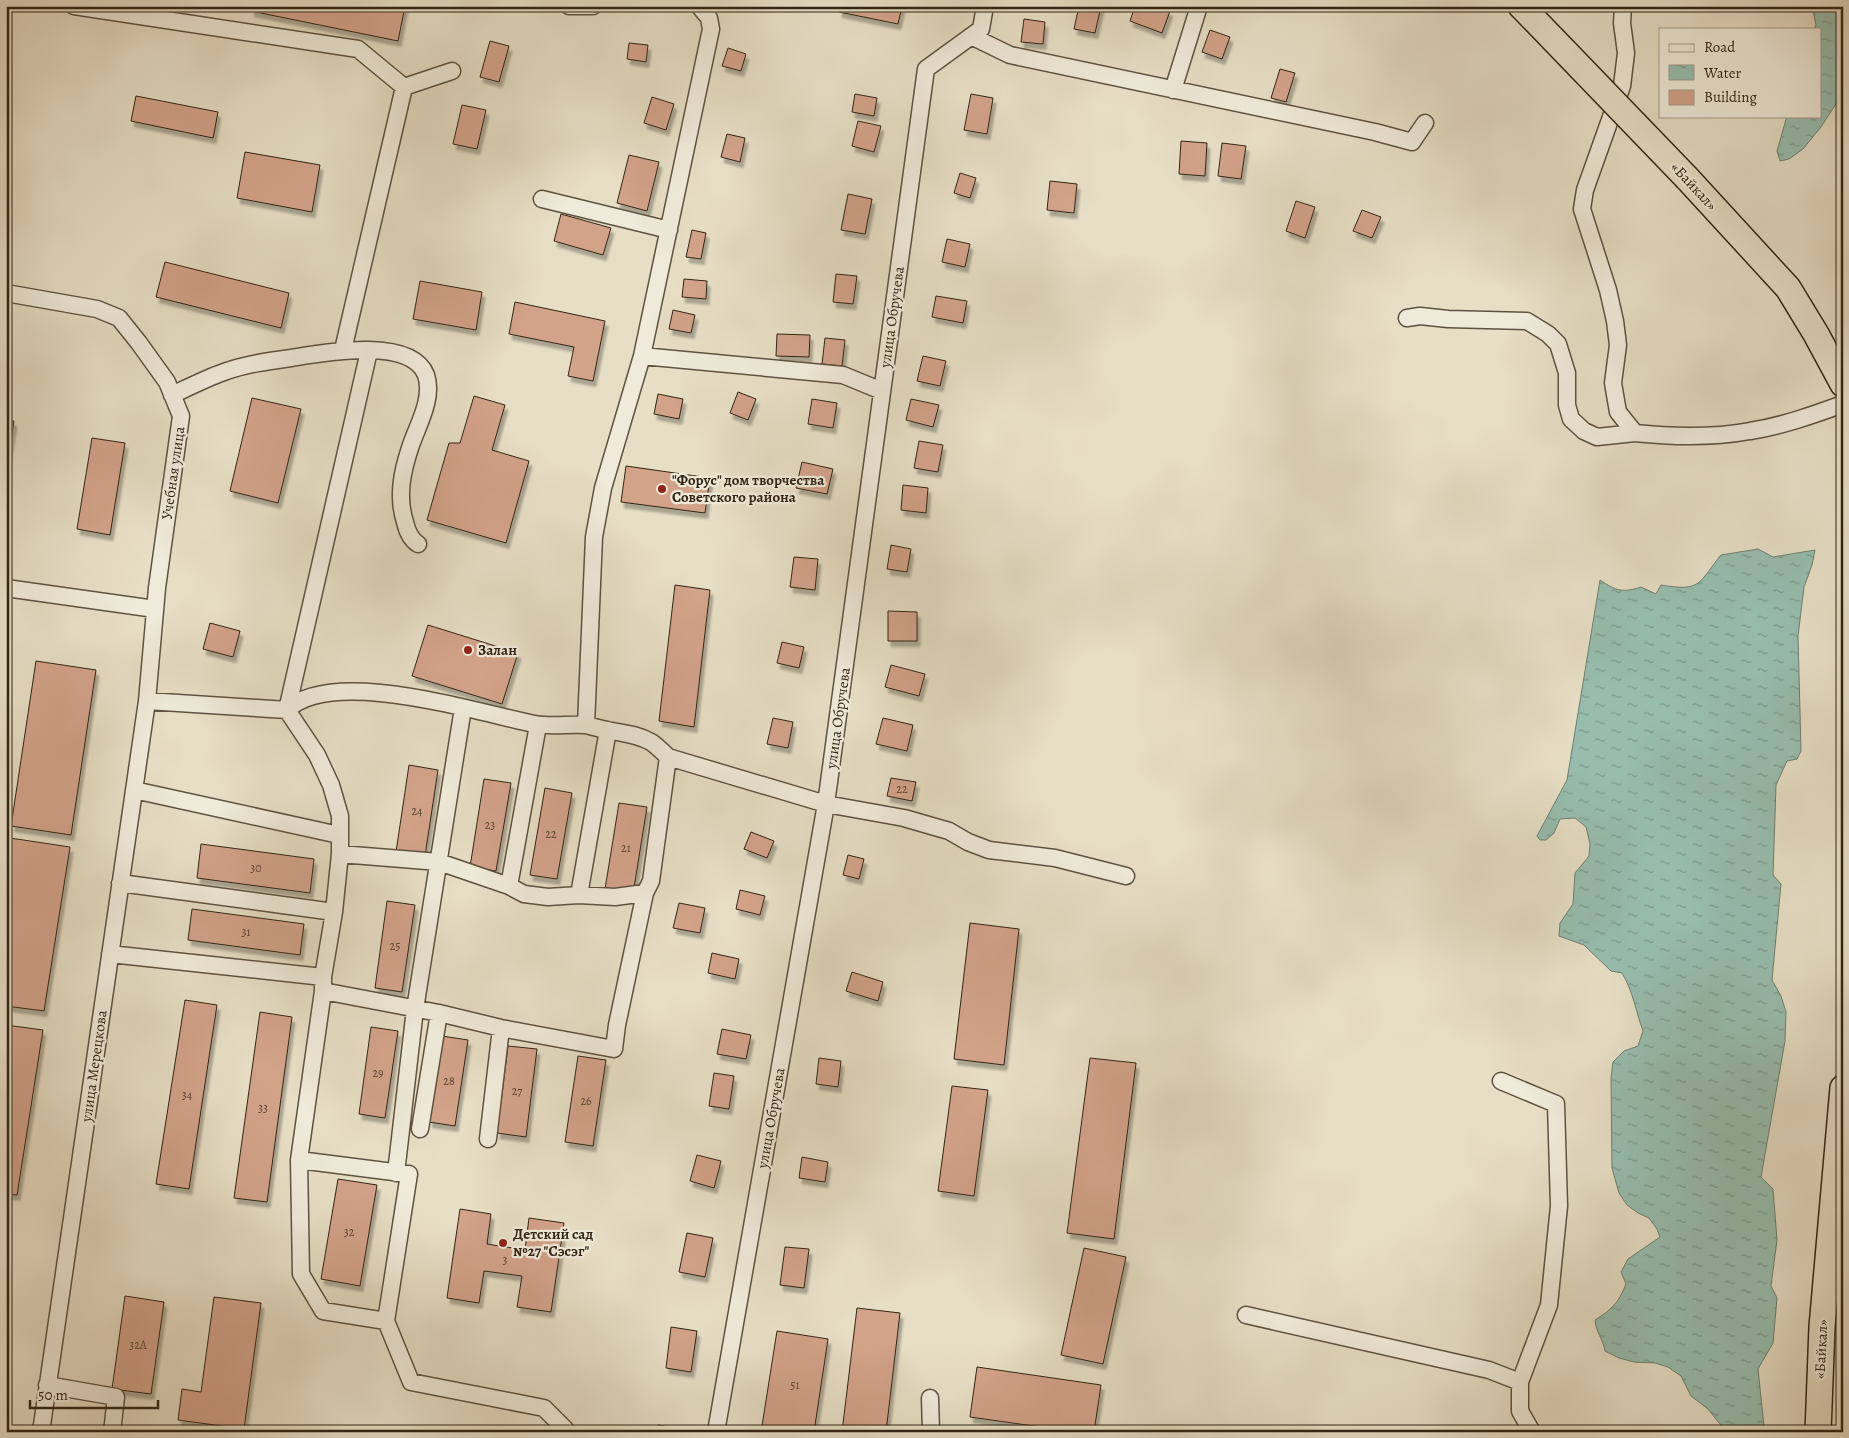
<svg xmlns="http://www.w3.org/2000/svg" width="1849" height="1438" font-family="Alegreya,serif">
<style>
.water{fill:url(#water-ripples);stroke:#6e8070}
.building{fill:#d2a289;stroke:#312514;filter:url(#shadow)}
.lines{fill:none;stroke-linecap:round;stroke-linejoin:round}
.minor-casing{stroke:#5e5340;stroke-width:19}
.highway-casing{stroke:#312514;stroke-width:28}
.minor{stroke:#efead9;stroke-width:16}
.highway{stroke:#e6dec5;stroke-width:25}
.highway-bridge-casing{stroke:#312514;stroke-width:28;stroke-linecap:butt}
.highway-bridge{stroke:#e6dec5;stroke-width:25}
.poi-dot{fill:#8f2418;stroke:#efead9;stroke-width:2}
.labels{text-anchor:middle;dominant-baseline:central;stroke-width:4.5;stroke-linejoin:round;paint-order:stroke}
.number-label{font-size:12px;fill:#594431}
.street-label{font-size:15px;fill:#312514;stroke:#efead9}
.poi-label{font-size:15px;font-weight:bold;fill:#312514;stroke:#efead9;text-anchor:start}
</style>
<defs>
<pattern id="water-ripples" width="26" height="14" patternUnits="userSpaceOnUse" patternTransform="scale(1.25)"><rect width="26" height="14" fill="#97bdae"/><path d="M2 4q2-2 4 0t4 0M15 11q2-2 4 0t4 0" fill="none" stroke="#7c998c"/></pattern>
<filter id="shadow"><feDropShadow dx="3" dy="5.5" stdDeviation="1" flood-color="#0004"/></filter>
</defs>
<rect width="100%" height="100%" fill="#e6dec5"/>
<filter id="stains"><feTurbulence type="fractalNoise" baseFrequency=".004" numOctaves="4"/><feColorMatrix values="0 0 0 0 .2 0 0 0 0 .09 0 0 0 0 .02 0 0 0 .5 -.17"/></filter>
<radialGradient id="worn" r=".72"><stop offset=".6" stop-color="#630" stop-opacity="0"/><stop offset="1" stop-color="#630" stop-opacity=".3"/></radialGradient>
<path class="water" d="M1812 6H1843V93L1821 127 1803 149 1789 159 1780 161 1777 151 1787 116H1820V29H1814L1816 25Z
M1758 549 1773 557 1815 550 1812 565 1804 587 1798 636 1801 751 1797 759 1787 761 1776 785 1773 875 1781 884 1772 980 1781 996 1786 1012 1785 1041 1761 1177 1773 1189 1777 1240 1771 1286 1777 1298 1773 1343 1758 1369 1764 1426 1753 1432 1736 1427 1724 1429 1708 1409 1691 1396 1681 1376 1668 1367 1655 1363 1634 1362 1619 1358 1605 1351C1603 1339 1596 1332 1595 1320 1612 1309 1618 1304 1626 1284L1621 1272 1628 1259 1660 1237 1657 1229 1649 1218 1638 1213 1627 1205 1619 1193 1612 1168 1611 1078 1613 1062 1624 1051 1638 1046 1643 1031C1636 1012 1633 991 1622 973L1611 971 1584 945 1559 936 1560 923 1573 904 1575 873 1589 856 1590 844 1586 827 1575 818 1560 819 1554 833 1546 840H1540L1537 836 1567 780 1600 580C1616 591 1623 593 1641 587L1656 594 1661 585C1702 592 1698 583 1721 555Z"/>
<path class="building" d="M252 6H405L398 41 251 11Z
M840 6H902L898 24 839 12Z
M1079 6H1101L1095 33 1074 29Z
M1135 6H1156L1170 11 1162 33 1130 21Z
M1024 19 1045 22 1043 44 1021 42Z
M1210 30 1230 37 1222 59 1202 52Z
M490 41 509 46 499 82 480 77Z
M629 43 648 45 646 62 627 59Z
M728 48 746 54 741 71 722 66Z
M1280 69 1295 73 1286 102 1271 98Z
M855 94 877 98 874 116 852 112Z
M971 94 993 98 987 134 964 130Z
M136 96 218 112 213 138 131 121Z
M652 97 674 104 666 130 644 123Z
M462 105 486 110 477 149 453 144Z
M858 121 881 126 874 152 852 146Z
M727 134 745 138 740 162 721 157Z
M1181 141 1207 143 1205 176 1179 174Z
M1222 143 1246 146 1241 179 1218 176Z
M245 152 320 165 312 212 237 198Z
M629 155 659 162 647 211 617 203Z
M960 173 976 178 970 198 954 193Z
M1050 181 1077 184 1074 213 1047 210Z
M848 194 872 199 865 234 841 230Z
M1296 201 1315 207 1305 238 1286 231Z
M1362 210 1381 217 1372 238 1353 231Z
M561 214 611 228 603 255 554 241Z
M692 230 706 233 701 259 686 257Z
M947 239 970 244 965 267 942 262Z
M165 262 289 293 281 328 156 297Z
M836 274 857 276 853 304 833 302Z
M684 279 707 281 706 299 682 297Z
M420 281 482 292 476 330 413 319Z
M936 296 967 301 963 323 932 317Z
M515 302 605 321 593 381 568 376 574 347 509 334Z
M673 310 695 315 691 333 669 329Z
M777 334 810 335 809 357 776 356Z
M825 338 845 340 842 366 822 364Z
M923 356 946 361 940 386 917 381Z
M738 392 756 399 748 420 730 413Z
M658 394 683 399 679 419 654 414Z
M474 396 505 405 492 450 529 461 506 543 427 520 449 443H460Z
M252 398 301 409 278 503 230 491Z
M812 399 837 403 833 428 808 424Z
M911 399 939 405 933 427 906 420Z
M6 419 14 421 6 469Z
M92 438 125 443 110 535 77 529Z
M919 441 943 445 938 472 914 468Z
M802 462 833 469 827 494 796 488Z
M626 466 710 478 705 513 621 502Z
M903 485 928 488 926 513 901 510Z
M891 545 911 549 907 572 887 569Z
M794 557 818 559 815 590 790 587Z
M675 585 710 590 694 727 659 721Z
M888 611 917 612V641H888Z
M210 623 240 631 233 657 203 649Z
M428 625 518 653 502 704 412 676Z
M782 642 804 647 799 668 777 663Z
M36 661 96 670 71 835 11 826Z
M891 665 925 674 919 696 885 687Z
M773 718 793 722 788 748 767 744Z
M883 718 913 725 907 751 876 744Z
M409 765 438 770 425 856 396 852Z
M891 778 916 782 912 801 887 796Z
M484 779 511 783 496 871 470 867Z
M545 788 572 793 557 879 530 875Z
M619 803 647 807 633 894 605 889Z
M751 832 774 841 767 858 744 849Z
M10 838 70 847 44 1011 6 1006V861Z
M201 844 314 859 310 893 197 878Z
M848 855 864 859 859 879 843 875Z
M740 890 765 896 760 915 736 909Z
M387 901 415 905 402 992 375 988Z
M679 903 705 908 700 933 673 928Z
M192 909 304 924 300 955 188 940Z
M970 923 1019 929 1004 1065 954 1059Z
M712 953 739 959 735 979 708 973Z
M852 972 883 982 878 1001 846 991Z
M185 1000 217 1005 189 1189 156 1184Z
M260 1012 292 1017 267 1202 234 1198Z
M6 1025 43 1030 17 1195 6 1194Z
M371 1027 398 1031 385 1118 359 1114Z
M722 1029 751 1035 746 1059 717 1054Z
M442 1036 468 1040 455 1126 429 1122Z
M508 1046 537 1049 526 1137 497 1133Z
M578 1056 606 1060 593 1146 565 1142Z
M819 1058 841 1061 838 1087 816 1084Z
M1090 1058 1136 1063 1114 1239 1067 1233Z
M714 1073 734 1076 729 1109 709 1106Z
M952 1086 988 1090 974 1196 938 1191Z
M697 1155 721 1161 714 1188 690 1181Z
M802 1157 828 1162 825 1182 799 1178Z
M338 1179 377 1185 360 1286 321 1279Z
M460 1209 491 1214 487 1244 525 1250 529 1218 564 1223 551 1312 517 1307 522 1276 484 1271 479 1303 447 1298Z
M687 1233 713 1238 705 1277 679 1272Z
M785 1247 809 1249 804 1288 780 1285Z
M1084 1248 1126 1257 1103 1364 1061 1355Z
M125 1296 164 1302 151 1394 112 1389Z
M214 1297 261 1303 244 1429 178 1420 182 1389 201 1392Z
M857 1308 900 1313 886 1432H842Z
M671 1327 697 1331 691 1372 666 1368Z
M777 1331 828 1339 814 1432H761Z
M977 1367 1101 1385 1094 1432H1076L970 1417Z
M658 1425 681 1429 680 1432H657Z"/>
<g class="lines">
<g class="minor-casing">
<path id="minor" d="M74 6 358 49 404 87 343 350
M569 6H593
M1623 6 1622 23 1626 53 1622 86 1585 190 1582 209 1608 290 1615 321 1618 345 1613 383 1618 412 1635 433C1673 437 1712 438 1750 431 1782 426 1813 415 1843 404
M971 36 1010 55 1375 132 1412 142 1425 123
M404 87 452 71
M1173 90 1199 6
M542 199 669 230
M6 293 97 309 119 318 139 343 167 382 181 416 157 588 147 701 41 1432
M1407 318 1420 316 1448 319 1527 321 1548 334 1558 344 1567 373V405L1571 419 1584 431 1597 437 1635 433
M369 351 287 710 317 755 331 785 340 816V854L334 912 323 977V991L299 1160 301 1274 323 1311 386 1321 411 1382 544 1408 565 1429V1432
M642 356 843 375 882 391
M172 395C189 387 207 378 224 372 246 364 269 361 291 358 322 353 411 336 426 375 434 399 417 426 410 448 402 472 397 497 405 522 407 531 410 539 418 544
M6 588 155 609
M147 701 287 710C333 666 478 713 535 724 551 727 568 724 585 725 592 726 600 729 607 730 622 733 637 734 651 742 657 746 663 752 668 757L826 804 904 818 949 831 968 842 989 850 1055 858 1126 876
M586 725 594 537 603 488 642 356 711 29 709 18 699 6
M134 790 339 835
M340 854 439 862 509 886 524 894 548 897 579 895 615 897 645 893
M120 883 334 912
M509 886 538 725
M579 895 608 730
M110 954 323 977
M323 991 439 1013 501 1028 614 1049 617 1025 645 893 651 881 668 757
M420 1129 439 1013
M488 1139 501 1028
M299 1160 409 1174 386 1321
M396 1173 415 1009 463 708
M1246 1315 1489 1370 1520 1382 1549 1305 1559 1206 1556 1104 1501 1081
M1520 1382V1411L1532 1432
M47 1385 116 1397 112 1432
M930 1398 931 1432
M716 1432 826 804 926 69 981 29 985 6"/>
</g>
<g class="highway-casing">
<path id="highway" d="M1521 6 1552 38
M1687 178 1788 288 1816 334 1843 384
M1818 1432 1822 1327 1843 1088"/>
</g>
<use href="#minor" class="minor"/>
<use href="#highway" class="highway"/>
<g class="highway-bridge-casing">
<path id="highway-bridge" d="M1552 38 1687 178"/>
</g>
<use href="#highway-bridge" class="highway-bridge"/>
</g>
<g class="poi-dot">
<circle cx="662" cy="489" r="5"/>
<circle cx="468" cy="650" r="5"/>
<circle cx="503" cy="1243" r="5"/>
</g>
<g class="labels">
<g class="number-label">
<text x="902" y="789">22</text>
<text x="417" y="811">24</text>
<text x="490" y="825">23</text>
<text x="551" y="834">22</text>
<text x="626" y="848">21</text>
<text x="256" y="868">30</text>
<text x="246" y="932">31</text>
<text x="395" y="946">25</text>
<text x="378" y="1073">29</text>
<text x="449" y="1081">28</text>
<text x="517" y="1091">27</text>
<text x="187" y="1095">34</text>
<text x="586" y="1101">26</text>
<text x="263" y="1108">33</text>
<text x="349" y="1232">32</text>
<text x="505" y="1260">3</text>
<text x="138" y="1345">32А</text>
<text x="795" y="1385">51</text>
</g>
<g class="street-label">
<text transform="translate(1694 186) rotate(47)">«Байкал»</text>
<text transform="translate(892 317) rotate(-82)">улица Обручева</text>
<text transform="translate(173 473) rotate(-82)">Учебная улица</text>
<text transform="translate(838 718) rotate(-82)">улица Обручева</text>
<text transform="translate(94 1066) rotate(-82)">улица Мерецкова</text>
<text transform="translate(771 1118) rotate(-80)">улица Обручева</text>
<text transform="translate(1821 1349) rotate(-87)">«Байкал»</text>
</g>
<g class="poi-label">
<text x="672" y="480">"Форус" дом творчества<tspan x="672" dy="17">Советского района</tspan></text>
<text x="478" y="650">Залан</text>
<text x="513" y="1234">Детский сад<tspan x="513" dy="17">№27 "Сэсэг"</tspan></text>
</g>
</g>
<rect width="1849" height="1438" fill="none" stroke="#e6dec5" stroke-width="25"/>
<rect x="8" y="8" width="1834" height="1423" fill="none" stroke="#312514" stroke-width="2.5"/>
<rect x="12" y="12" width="1824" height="1413" fill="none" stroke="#312514"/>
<rect x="1659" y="28" width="162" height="90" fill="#efead9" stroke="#a39b8a"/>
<rect x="1669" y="44" width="25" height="8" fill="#efead9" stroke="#a39b8a"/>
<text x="1704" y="52" font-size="15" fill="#312514">Road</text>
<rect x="1669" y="65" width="25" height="15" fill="url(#water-ripples)" stroke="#a39b8a"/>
<text x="1704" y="78" font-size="15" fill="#312514">Water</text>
<rect x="1669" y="90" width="25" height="15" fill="#d2a289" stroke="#a39b8a"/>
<text x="1704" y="102" font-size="15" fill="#312514">Building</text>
<path d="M30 1400v8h128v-8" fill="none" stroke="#312514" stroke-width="2.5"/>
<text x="38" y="1400" font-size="15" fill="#312514" stroke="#efead9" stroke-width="4" paint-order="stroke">50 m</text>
<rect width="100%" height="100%" filter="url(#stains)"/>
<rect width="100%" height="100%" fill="url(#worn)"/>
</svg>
